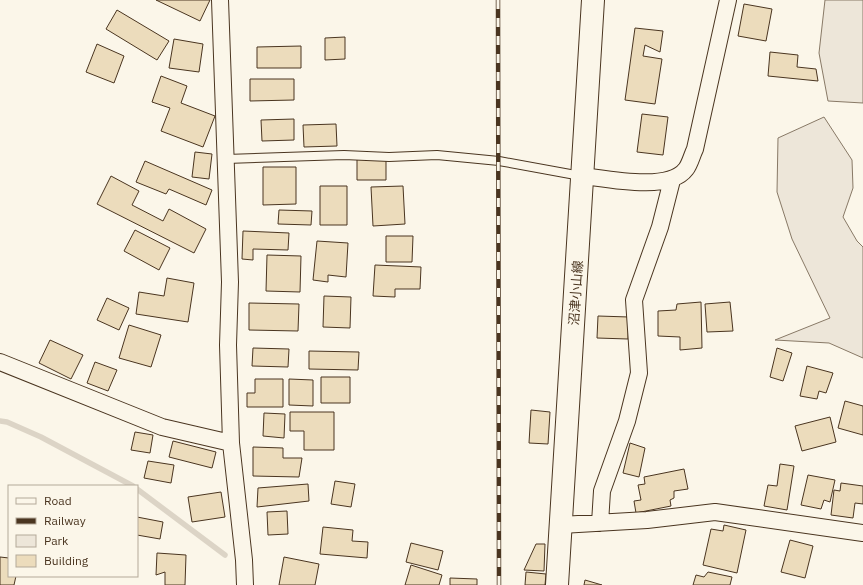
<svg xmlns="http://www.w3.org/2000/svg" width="863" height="585" font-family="'IBM Plex Sans','Noto Sans JP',sans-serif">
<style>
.green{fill:#ede6d9;stroke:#887966}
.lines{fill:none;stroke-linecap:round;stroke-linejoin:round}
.stream{stroke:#dcd4c6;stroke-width:5.5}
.building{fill:#ecdcbc;stroke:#4a3520}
.service-casing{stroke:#4a3520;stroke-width:10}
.minor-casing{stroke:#4a3520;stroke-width:18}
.secondary-casing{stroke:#4a3520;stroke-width:24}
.service{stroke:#fbf6e9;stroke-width:8}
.minor{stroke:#fbf6e9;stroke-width:16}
.secondary{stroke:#fbf6e9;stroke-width:22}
.rail-casing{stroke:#4a3520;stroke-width:4.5}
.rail{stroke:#fbf6e9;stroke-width:3;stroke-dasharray:9;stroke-linecap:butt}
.labels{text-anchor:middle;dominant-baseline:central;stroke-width:3;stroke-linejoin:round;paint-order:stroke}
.street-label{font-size:13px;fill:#4a3520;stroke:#fbf6e9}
</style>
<rect width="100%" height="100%" fill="#fbf6e9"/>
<path class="green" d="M825 0H863V103L828 101 819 53Z
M824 117 852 160 853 188 843 217 857 241 863 247V358L829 343 775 340 830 318 792 239 777 192 778 138Z"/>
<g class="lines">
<path class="stream" d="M0 421 7 422 41 437 133 486
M137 489 225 555"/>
</g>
<path class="building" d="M156 0H210L200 21Z
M744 4 772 9 766 41 738 36Z
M117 10 169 41 157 60 106 29Z
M635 28 663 31 660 52 645 45 643 56 662 59 655 104 625 100Z
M345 37V59L325 60V38Z
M174 39 203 44 199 72 169 68Z
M97 44 124 56 114 83 86 72Z
M301 46V68H257V47Z
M770 52 798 55 797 67 816 69 818 81 768 76Z
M161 76 187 86 181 103 215 116 203 147 161 131 170 108 152 102Z
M250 79H294V100L250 101Z
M642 114 668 117 663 155 637 152Z
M294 119V140L262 141 261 120Z
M336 124 337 146 304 147 303 125Z
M195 152 212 154 209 179 192 177Z
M357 159H386V180H357Z
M145 161 212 190 206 205 169 189 166 194 136 182Z
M263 167H296V204L263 205Z
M111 176 139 191 132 205 163 221 169 209 206 229 194 253 97 204Z
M320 186H347V225H320Z
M403 186 405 224 373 226 371 187Z
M279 210 312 211 311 225 278 224Z
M135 230 170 248 159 270 124 251Z
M243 231 289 233 288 250 253 249V260L242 259Z
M386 236H413L412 262H386Z
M317 241 348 243 346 277 328 275V282L313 280Z
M267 255 301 256 300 292 266 291Z
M375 265 421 267 420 289H395V297L373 296Z
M167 278 194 283 188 322 136 314 139 292 164 296Z
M324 296 351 297 350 328 323 327Z
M107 298 129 308 119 330 97 320Z
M701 302 702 348 680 350V337L658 336V311L676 310 677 304Z
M730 302 733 331 707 332 705 304Z
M249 303 299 304 298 331 249 330Z
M598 316 629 317 628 339 597 338Z
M129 325 161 335 151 367 119 358Z
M50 340 83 355 71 379 39 363Z
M253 348 289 349 288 367 252 366Z
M777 348 792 353 783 381 770 377Z
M309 351 359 352 358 370 309 369Z
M95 362 117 370 108 391 87 383Z
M807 366 833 373 826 393 819 391 817 399 800 396Z
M321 377H350V403H321Z
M255 379H283V407H247V393H255Z
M289 379 313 380V406L289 405Z
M845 401 863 406V435L838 428Z
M531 410 550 412 548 444 529 443Z
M290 412H334V450H304V431H290Z
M264 413 285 414 284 438 263 436Z
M830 417 836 442 802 451 795 426Z
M135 432 153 435 150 453 131 450Z
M173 441 216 452 212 468 169 457Z
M630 443 645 448 639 477 623 473Z
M253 447 283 448V458H302L299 477 253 476Z
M148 461 174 465 171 483 144 478Z
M780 464 794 466 787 510 764 506 768 485 777 486Z
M684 469 688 489 674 491V498L670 500 671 506 636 513 634 501 641 500 638 485 645 484 644 477Z
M808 475 835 480 830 502 824 500 821 509 801 505Z
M335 481 355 484 351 507 331 504Z
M841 483 863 486V504L855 503 853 518 831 515 834 490 840 491Z
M308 484 309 501 257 507 258 488Z
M221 492 225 517 192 522 188 497Z
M287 511 288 534 268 535 267 512Z
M137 517 163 522 160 539 137 535Z
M724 525 746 530 737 573 703 565 711 529 723 531Z
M323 527 353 530 352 541 368 542 367 558 320 554Z
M790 540 813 546 805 578 781 572Z
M411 543 443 551 438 570 406 562Z
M536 544H545L544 571 524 570Z
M157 553 186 555 185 585H165V572L156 575Z
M0 557 9 558V576H16L14 585H0Z
M284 557 319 564 315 585H279Z
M411 565 442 575 439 585H405Z
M526 572 546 574 545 585H525Z
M708 572 732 577 730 585H693L696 575 704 577Z
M450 578 477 579V585H450Z
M585 580 602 585H584Z"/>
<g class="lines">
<g class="service-casing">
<path id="service" d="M226 159 344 155 389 157 437 155 499 161 581 176"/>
</g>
<g class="minor-casing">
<path id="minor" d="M220 0 230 282 228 345 231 443 244 560 245 585
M583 176C608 179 669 192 686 169 690 164 692 155 695 149L728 0
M0 362 162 427 231 443
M600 523 602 491 627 421 639 373 634 300 660 227 672 180
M561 525 647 520 715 512 863 533"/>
</g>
<g class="secondary-casing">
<path id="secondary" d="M557 585 593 0"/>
</g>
<use href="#service" class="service"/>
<use href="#minor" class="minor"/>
<use href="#secondary" class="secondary"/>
<g class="rail-casing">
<path id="rail" d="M498 0 499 585"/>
</g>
<use href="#rail" class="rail"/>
</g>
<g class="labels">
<g class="street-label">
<text transform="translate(576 293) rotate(-86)">沼津小山線</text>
</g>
</g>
<rect x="8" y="485" width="130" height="92" fill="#fbf6e9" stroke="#b4a999"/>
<rect x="16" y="498" width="20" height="6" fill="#fbf6e9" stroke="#b4a999"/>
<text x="44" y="505" font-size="12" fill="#4a3520">Road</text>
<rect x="16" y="518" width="20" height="6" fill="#4a3520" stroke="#b4a999"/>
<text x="44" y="525" font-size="12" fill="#4a3520">Railway</text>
<rect x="16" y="535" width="20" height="12" fill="#ede6d9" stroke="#b4a999"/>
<text x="44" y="545" font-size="12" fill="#4a3520">Park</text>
<rect x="16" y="555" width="20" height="12" fill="#ecdcbc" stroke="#b4a999"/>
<text x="44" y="565" font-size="12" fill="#4a3520">Building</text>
</svg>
